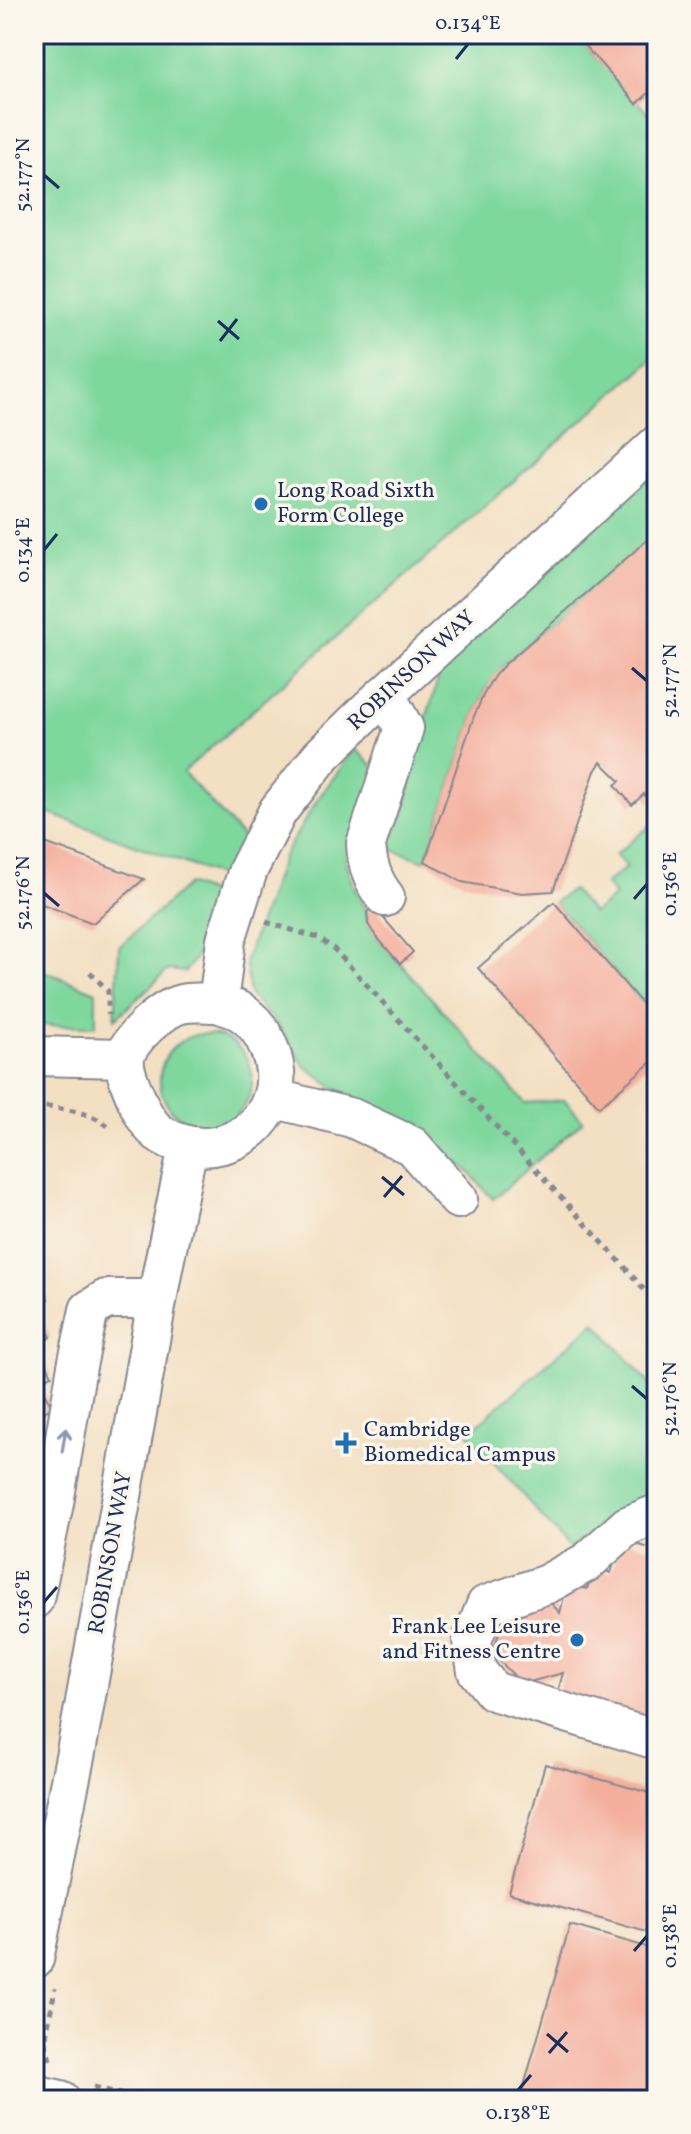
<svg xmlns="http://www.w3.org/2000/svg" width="691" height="2134" font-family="Vollkorn,serif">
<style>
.green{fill:#7ed79d;stroke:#4c837e;stroke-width:2}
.building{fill:#f4af9c}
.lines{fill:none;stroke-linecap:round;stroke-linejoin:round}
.minor-casing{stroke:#878790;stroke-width:42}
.path{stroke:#878790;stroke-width:5;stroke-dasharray:6 6;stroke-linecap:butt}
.minor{stroke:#fff;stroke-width:38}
.oneway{stroke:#8d97ae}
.ticks{fill:none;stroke:#1b2f5e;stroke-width:3}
.poi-dot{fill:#1f6fb2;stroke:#fbf7ec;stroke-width:3}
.labels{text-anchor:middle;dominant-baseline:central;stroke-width:7;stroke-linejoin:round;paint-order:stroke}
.poi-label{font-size:22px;fill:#1b2f5e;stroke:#fbf7ec;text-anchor:start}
.street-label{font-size:22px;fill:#1b2f5e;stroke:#fbf7ec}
.neatline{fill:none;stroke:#1b2f5e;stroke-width:3}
.ticks-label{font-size:20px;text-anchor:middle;fill:#1b2f5e}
</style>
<rect width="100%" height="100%" fill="#fbf7ec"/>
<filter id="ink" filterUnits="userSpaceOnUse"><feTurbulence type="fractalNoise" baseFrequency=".0125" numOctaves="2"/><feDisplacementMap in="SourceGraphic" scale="16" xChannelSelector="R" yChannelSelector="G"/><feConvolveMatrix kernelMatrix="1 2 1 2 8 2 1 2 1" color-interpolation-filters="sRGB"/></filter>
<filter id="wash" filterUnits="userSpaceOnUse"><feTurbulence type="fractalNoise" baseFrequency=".006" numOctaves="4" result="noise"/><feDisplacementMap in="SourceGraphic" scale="32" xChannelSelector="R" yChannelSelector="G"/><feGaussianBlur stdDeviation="1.8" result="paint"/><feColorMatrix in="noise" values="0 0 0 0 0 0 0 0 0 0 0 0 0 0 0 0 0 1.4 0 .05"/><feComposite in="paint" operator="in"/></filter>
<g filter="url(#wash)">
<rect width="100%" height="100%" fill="#f3dfc2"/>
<path class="green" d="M34 34H574L657 123V355L183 772 246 841 228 879 34 808Z
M657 470V537L653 536 504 665 486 689 474 716 425 861 383 846 435 691 439 668Z
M355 749 378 770 346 860 355 889 367 912 368 924 375 935 525 1103 565 1100 583 1121 493 1199 467 1170 413 1124 338 1091 304 1065 282 1030 250 995 245 961 283 857 317 800Z
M657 820V1021L554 902 572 890 593 913 615 896 605 884 627 867 615 855Z
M188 884 222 898 205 943 185 972 168 970 115 1019 119 947Z
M34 967 96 992V1026L34 1025Z
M160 1080a46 46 0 1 1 92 0a46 46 0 1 1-92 0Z
M595 1322 657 1392V1489L578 1558 468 1433Z"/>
<g id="blocks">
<path class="building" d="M574 34H657V85L637 104Z
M653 535 657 537V793L651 803 644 794 632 805 615 785 620 781 601 762 595 771 553 891 522 893 462 882 425 861 474 716 486 689 495 675 504 665Z
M34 839 144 879 93 923 34 901Z
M554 902 657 1021V1057L599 1107 478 968Z
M374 907 413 952 400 964 375 935 368 924 367 912Z
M34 1274 48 1299 34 1307 51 1337 37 1345 52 1375 38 1381 52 1407 37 1417 50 1439 37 1448 49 1469 36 1478 46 1496 34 1503Z
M621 1540 657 1550V1730L556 1699 563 1673 522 1684 493 1654 505 1611 548 1600 560 1613 567 1584 587 1589 593 1567 611 1573Z
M545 1764 657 1795V1935L509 1893Z
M570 1925 657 1950 656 2100H520Z"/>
</g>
</g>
<g filter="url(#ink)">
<use href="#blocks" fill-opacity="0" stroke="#878790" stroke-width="2"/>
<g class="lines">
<g class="minor-casing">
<path id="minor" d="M385 897C372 881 367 864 366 844L404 728 385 694
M218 1003 226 940 248 870 278 811 321 756 369 709 657 445
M218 1003C225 1006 234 1008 241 1012 267 1029 282 1069 272 1098 259 1138 214 1156 177 1142 156 1135 148 1124 139 1105 134 1093 123 1071 125 1058 128 1039 162 1009 181 1004 192 1001 206 1003 218 1003Z
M34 1056 125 1058
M272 1098 352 1118 412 1146 458 1199
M657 1514 627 1526 587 1562 547 1584 486 1605 472 1640 477 1671 493 1691 657 1740
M34 1599 54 1503 77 1366 89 1310 106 1299H145L158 1294
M34 1959 76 1752 163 1268 188 1147
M34 2094 61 2100"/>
</g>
<path class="path" d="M266 922 318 938 333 948 623 1265 657 1305
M90 972 108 991V1015
M34 1105C57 1109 90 1110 108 1126
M50 2060 45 2042 55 1988
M94 2087 143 2100"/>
<use href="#minor" class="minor"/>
</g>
<defs><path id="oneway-shaft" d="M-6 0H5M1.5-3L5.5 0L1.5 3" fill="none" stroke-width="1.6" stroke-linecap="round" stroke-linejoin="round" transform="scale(2)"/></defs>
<use class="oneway" href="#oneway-shaft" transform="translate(64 1440) rotate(-81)"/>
</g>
<path class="ticks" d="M456 59 468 44M44 175 59 188M218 321 239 339M220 341 237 319M44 550 57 534M632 668 647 681M44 893 59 906M634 899 647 884M382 1177 404 1195M384 1197 402 1176M632 1386 647 1399M44 1602 57 1587M634 1951 647 1936M547 2034 568 2052M549 2053 567 2032M518 2090 531 2075"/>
<g class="poi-dot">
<circle cx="261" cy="504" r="8"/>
<path d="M342 1431h8v8h8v8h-8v8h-8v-8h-8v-8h8z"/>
<circle cx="577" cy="1640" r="8"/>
</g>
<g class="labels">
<g class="poi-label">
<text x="277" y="491">Long Road Sixth<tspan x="277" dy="25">Form College</tspan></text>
<text x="364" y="1430">Cambridge<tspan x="364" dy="25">Biomedical Campus</tspan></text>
<text x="561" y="1627" text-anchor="end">Frank Lee Leisure<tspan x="561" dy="25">and Fitness Centre</tspan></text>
</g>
<g class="street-label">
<text transform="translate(412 671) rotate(-43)">ROBINSON WAY</text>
<text transform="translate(111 1553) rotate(-80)">ROBINSON WAY</text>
</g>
</g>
<rect width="691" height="2134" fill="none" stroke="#fbf7ec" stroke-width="88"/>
<rect x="44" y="44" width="603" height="2046" class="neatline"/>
<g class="ticks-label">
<text x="468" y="29">0.134°E</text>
<text transform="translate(22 175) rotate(-90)" y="7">52.177°N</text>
<text transform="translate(22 550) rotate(-90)" y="7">0.134°E</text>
<text transform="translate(669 681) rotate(-90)" y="7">52.177°N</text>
<text transform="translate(669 884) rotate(-90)" y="7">0.136°E</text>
<text transform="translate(22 893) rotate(-90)" y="7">52.176°N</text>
<text transform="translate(669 1399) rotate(-90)" y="7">52.176°N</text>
<text transform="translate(22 1602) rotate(-90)" y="7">0.136°E</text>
<text transform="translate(669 1936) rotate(-90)" y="7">0.138°E</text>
<text x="518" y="2119">0.138°E</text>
</g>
</svg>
